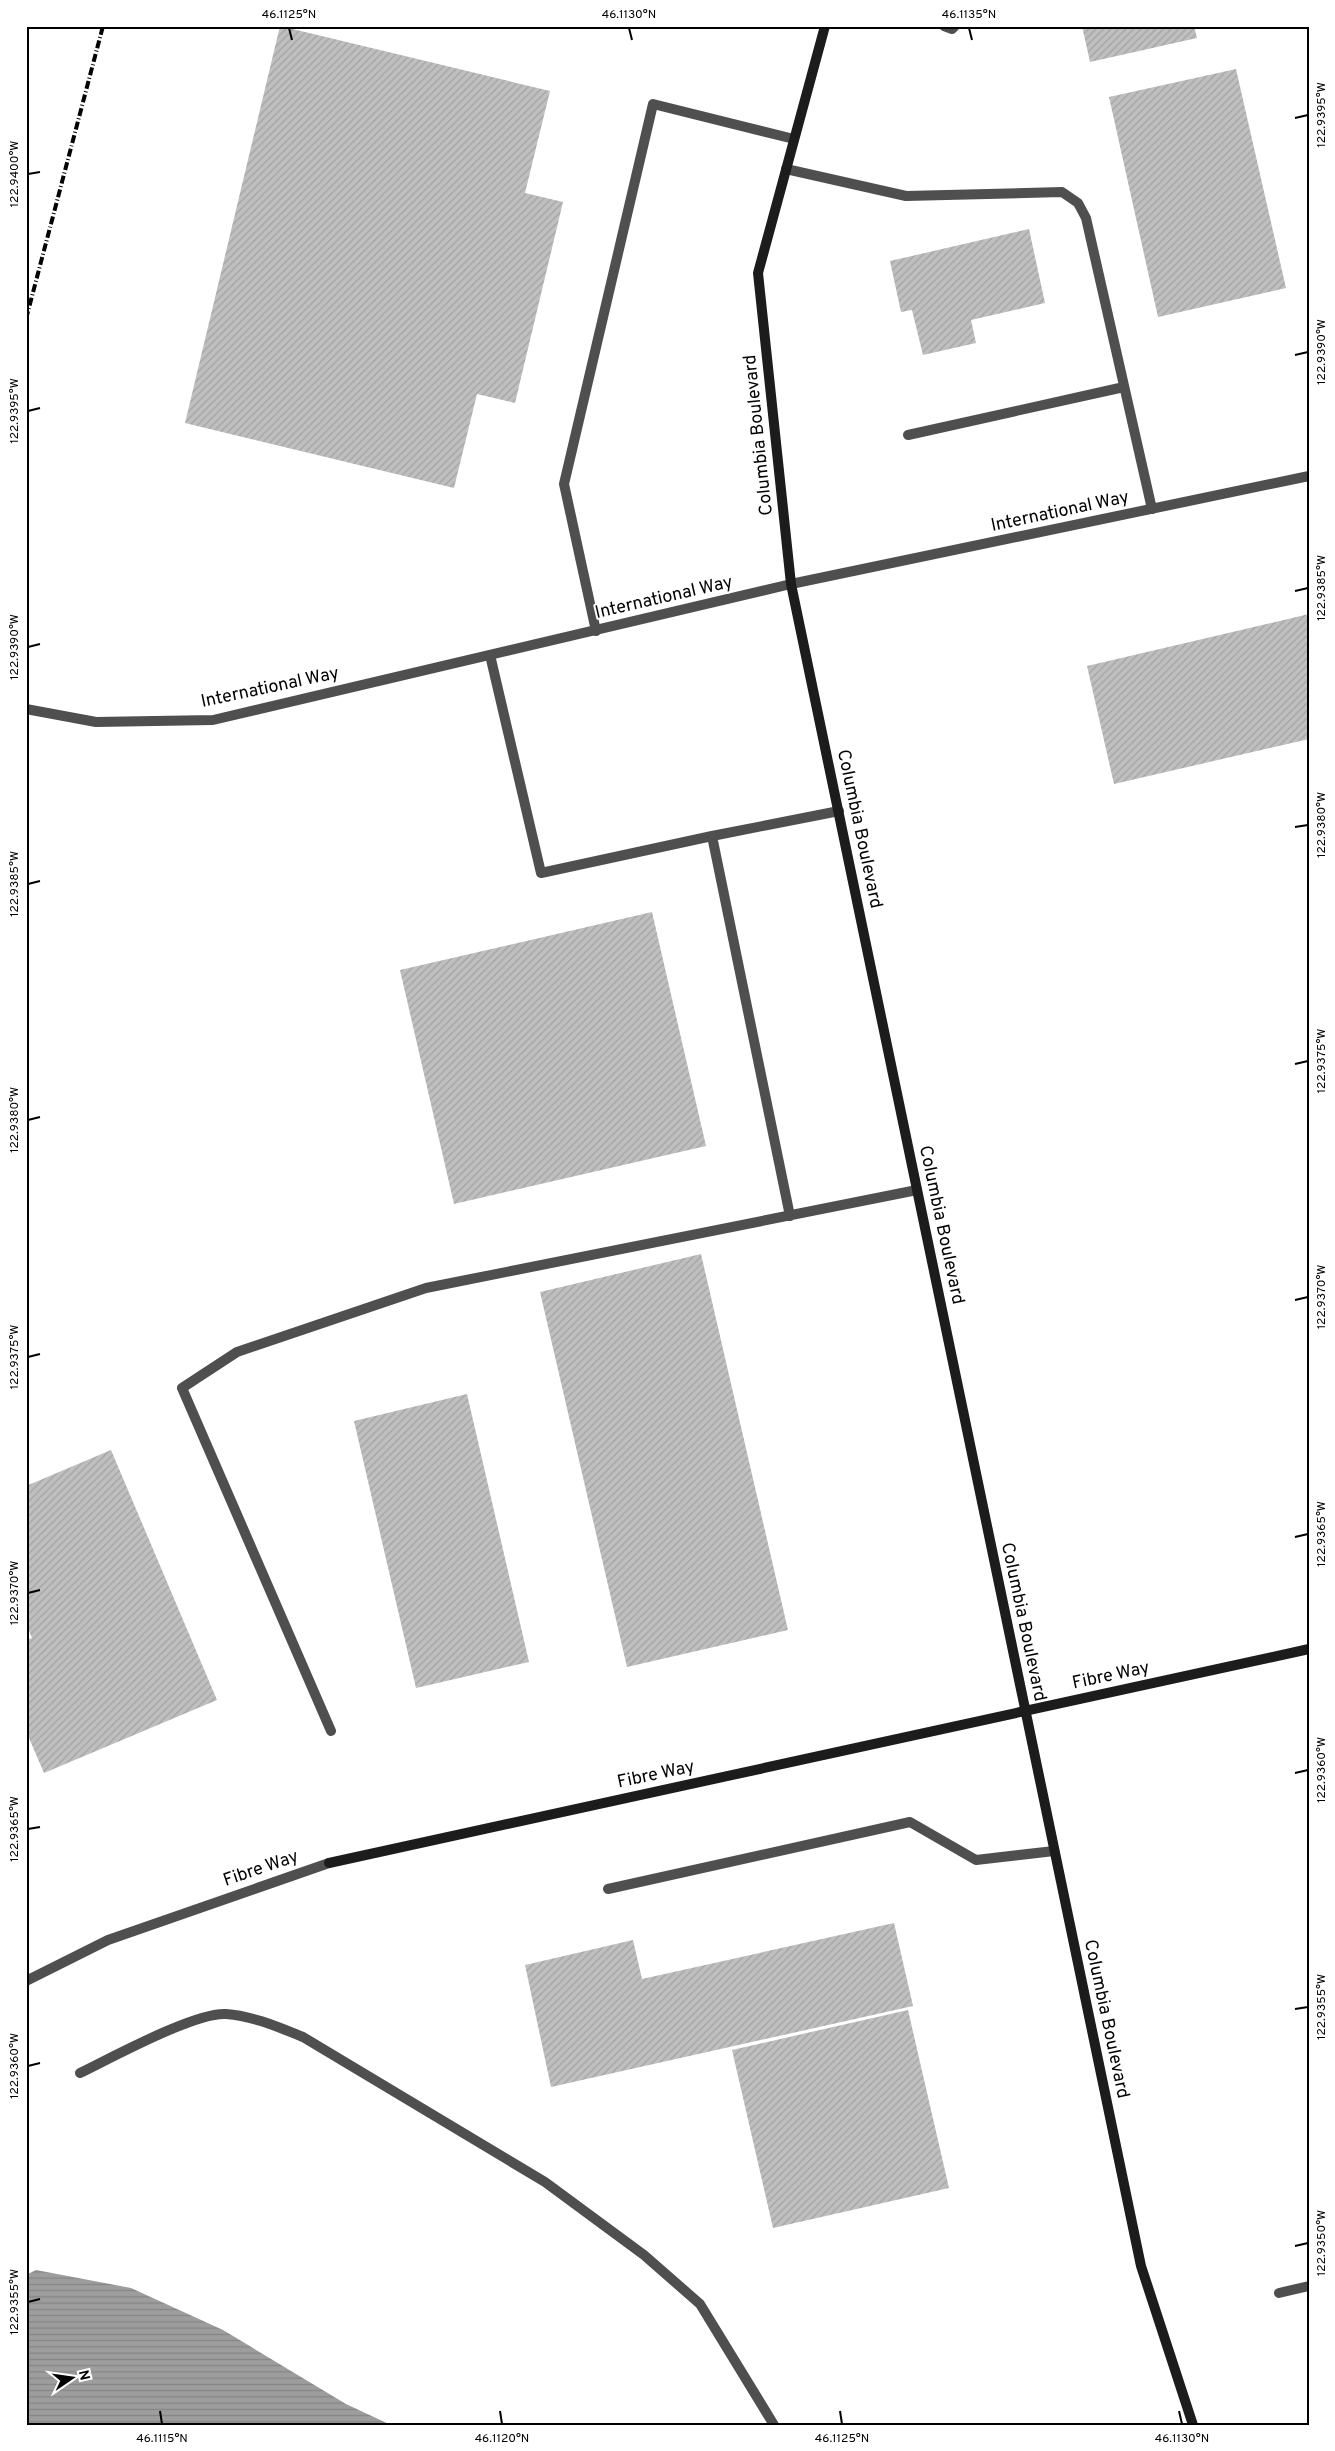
<svg xmlns="http://www.w3.org/2000/svg" width="1335" height="2451" font-family="Overpass,sans-serif">
<style>
.water{fill:url(#water-rules)}
.building{fill:url(#building-hatch)}
.lines{fill:none;stroke-linecap:round;stroke-linejoin:round}
.lane{stroke:#4f4f4f;stroke-width:10}
.street{stroke:#4f4f4f;stroke-width:10}
.secondary{stroke:#1c1c1c;stroke-width:10}
.rail{stroke:#000;stroke-width:4;stroke-dasharray:8 2.5 1 2.5;stroke-linecap:butt}
.ticks{fill:none;stroke:#000;stroke-width:2}
.labels{text-anchor:middle;dominant-baseline:central;stroke-width:4;stroke-linejoin:round;paint-order:stroke}
.street-label{font-size:18px;fill:#000;stroke:#fff}
.neatline{fill:none;stroke:#000;stroke-width:2}
.ticks-label{font-size:12px;text-anchor:middle;fill:#000}
</style>
<defs>
<pattern id="water-rules" width="6" height="5" patternUnits="userSpaceOnUse" patternTransform="scale(1.25)"><rect width="6" height="5" fill="#9d9d9d"/><path d="M0 2.5h6" fill="none" stroke="#858585"/></pattern>
<pattern id="building-hatch" width="6" height="6" patternUnits="userSpaceOnUse" patternTransform="scale(1.25)"><rect width="6" height="6" fill="#bfbfbf"/><path d="M-1 1l2-2M0 6l6-6M5 7l2-2" fill="none" stroke="#a2a2a2"/></pattern>
</defs>
<rect width="100%" height="100%" fill="#fff"/>
<path class="water" d="M36 2270 131 2288 223 2330 346 2404 391 2425H26V2275Z"/>
<path class="building" d="M280 26 550 91 525 193 563 202 515 403 477 394 454 488 185 423Z
M1082 26H1194L1197 38 1090 62Z
M1236 69 1286 288 1158 317 1109 97Z
M1029 229 1045 303 971 320 976 343 923 355 912 310 901 312 890 261Z
M1309 614V739L1114 784 1087 666Z
M652 912 706 1146 454 1204 400 970Z
M701 1254 788 1630 627 1667 540 1292Z
M467 1394 529 1662 416 1688 354 1421Z
M111 1450 217 1700 44 1773 26 1731V1640L32 1638 26 1624V1486Z
M894 1923 913 2006 551 2087 525 1965 633 1940 642 1979Z
M908 2010 949 2188 773 2228 732 2050Z"/>
<g class="lines">
<path class="lane" d="M944 26 952 29 955 26
M786 169 906 196 1062 192 1078 203 1086 218 1152 509
M908 435 1124 387
M596 631 564 484 653 104 794 139
M490 655 541 873 712 836
M790 1216 712 836 839 811
M331 1731 182 1388 237 1352 426 1288 917 1190
M608 1889 910 1822 976 1860 1054 1851
M80 2073C111 2058 195 2012 226 2014 253 2016 278 2027 303 2037L545 2182 644 2255 700 2304 774 2425
M1279 2293 1309 2286"/>
<path class="street" d="M26 709 96 722 213 720 791 584 1309 476
M26 1981 108 1940 329 1863"/>
<path class="secondary" d="M825 26 758 273 791 584 1141 2266 1193 2425
M329 1863 1309 1649"/>
<path class="rail" d="M26 319 103 26"/>
</g>
<path class="ticks" d="M289 28 292 40M629 28 632 40M969 28 972 40M1295 118 1308 115M28 174 40 172M1295 355 1308 352M28 411 40 408M1295 591 1308 588M28 647 40 644M1295 827 1308 825M28 884 40 881M1295 1064 1308 1061M28 1120 40 1117M1295 1300 1308 1297M28 1357 40 1354M1295 1537 1308 1534M28 1593 40 1590M1295 1773 1308 1770M28 1829 40 1827M1295 2009 1308 2007M28 2066 40 2063M1295 2246 1308 2243M28 2302 40 2299M160 2411 162 2424M500 2411 502 2424M840 2411 842 2424M1179 2411 1182 2424"/>
<g class="labels">
<g class="street-label">
<text transform="translate(759 435) rotate(-96)">Columbia Boulevard</text>
<text transform="translate(1060 512) rotate(-12)">International Way</text>
<text transform="translate(664 598) rotate(-13)">International Way</text>
<text transform="translate(270 688) rotate(-12)">International Way</text>
<text transform="translate(859 829) rotate(78)">Columbia Boulevard</text>
<text transform="translate(941 1225) rotate(78)">Columbia Boulevard</text>
<text transform="translate(1023 1622) rotate(78)">Columbia Boulevard</text>
<text transform="translate(1111 1676) rotate(-12)">Fibre Way</text>
<text transform="translate(656 1775) rotate(-12)">Fibre Way</text>
<text transform="translate(261 1869) rotate(-19)">Fibre Way</text>
<text transform="translate(1106 2019) rotate(78)">Columbia Boulevard</text>
</g>
</g>
<rect width="1335" height="2451" fill="none" stroke="#ffffff" stroke-width="55"/>
<g transform="translate(72 2378) rotate(77)" stroke="#ffffff" stroke-width="4" paint-order="stroke">
<path d="M0-4L9 19L0 12L-9 19Z" fill="#000000"/>
<text y="-8" font-size="14" font-weight="bold" text-anchor="middle" fill="#000000">N</text>
</g>
<rect x="28" y="28" width="1280" height="2396" class="neatline"/>
<g class="ticks-label">
<text x="289" y="18">46.1125°N</text>
<text x="629" y="18">46.1130°N</text>
<text x="969" y="18">46.1135°N</text>
<text transform="translate(1321 115) rotate(-90)" y="4">122.9395°W</text>
<text transform="translate(14 174) rotate(-90)" y="4">122.9400°W</text>
<text transform="translate(1321 352) rotate(-90)" y="4">122.9390°W</text>
<text transform="translate(14 411) rotate(-90)" y="4">122.9395°W</text>
<text transform="translate(1321 588) rotate(-90)" y="4">122.9385°W</text>
<text transform="translate(14 647) rotate(-90)" y="4">122.9390°W</text>
<text transform="translate(1321 825) rotate(-90)" y="4">122.9380°W</text>
<text transform="translate(14 884) rotate(-90)" y="4">122.9385°W</text>
<text transform="translate(1321 1061) rotate(-90)" y="4">122.9375°W</text>
<text transform="translate(14 1120) rotate(-90)" y="4">122.9380°W</text>
<text transform="translate(1321 1297) rotate(-90)" y="4">122.9370°W</text>
<text transform="translate(14 1357) rotate(-90)" y="4">122.9375°W</text>
<text transform="translate(1321 1534) rotate(-90)" y="4">122.9365°W</text>
<text transform="translate(14 1593) rotate(-90)" y="4">122.9370°W</text>
<text transform="translate(1321 1770) rotate(-90)" y="4">122.9360°W</text>
<text transform="translate(14 1829) rotate(-90)" y="4">122.9365°W</text>
<text transform="translate(1321 2007) rotate(-90)" y="4">122.9355°W</text>
<text transform="translate(14 2066) rotate(-90)" y="4">122.9360°W</text>
<text transform="translate(1321 2243) rotate(-90)" y="4">122.9350°W</text>
<text transform="translate(14 2302) rotate(-90)" y="4">122.9355°W</text>
<text x="162" y="2442">46.1115°N</text>
<text x="502" y="2442">46.1120°N</text>
<text x="842" y="2442">46.1125°N</text>
<text x="1182" y="2442">46.1130°N</text>
</g>
</svg>
